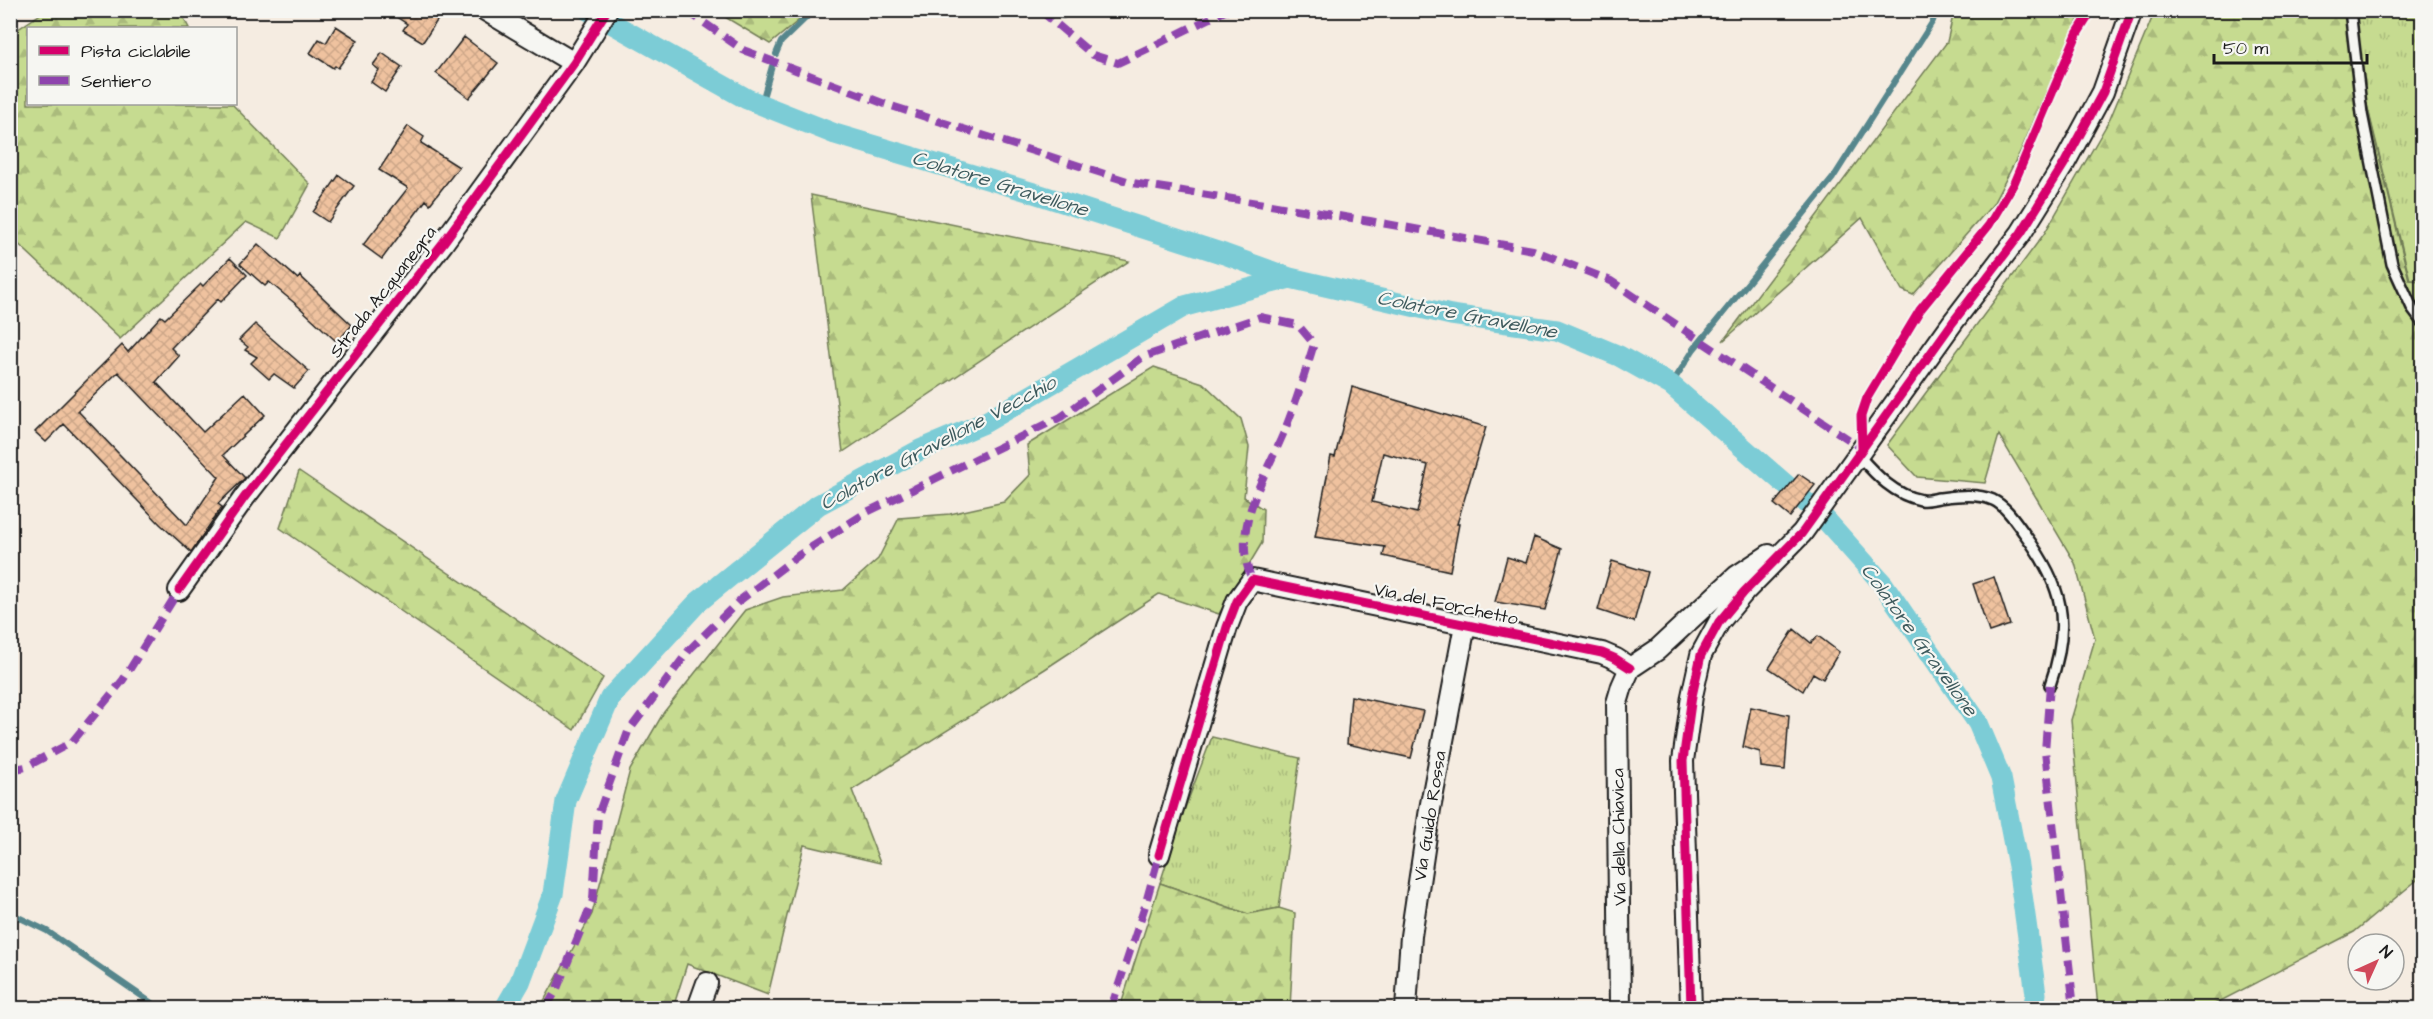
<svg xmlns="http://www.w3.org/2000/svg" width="2433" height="1019" font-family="'Architects Daughter',sans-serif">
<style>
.grass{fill:url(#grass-tufts);stroke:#717c56;stroke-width:1.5}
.forest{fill:url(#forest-firs);stroke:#717c56;stroke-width:1.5}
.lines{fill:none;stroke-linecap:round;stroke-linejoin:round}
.stream{stroke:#56868c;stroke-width:6}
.canal{stroke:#7cccd6;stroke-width:21}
.building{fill:url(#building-cross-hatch);stroke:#1c1c1c;stroke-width:1.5;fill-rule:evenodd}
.lane-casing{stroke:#1c1c1c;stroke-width:14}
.street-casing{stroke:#1c1c1c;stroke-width:24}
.lane{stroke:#f6f6f2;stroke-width:9}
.street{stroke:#f6f6f2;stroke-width:20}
.quiet{stroke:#8e44ad;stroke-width:8;stroke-dasharray:15 8;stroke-linecap:butt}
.cycleway-casing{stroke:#f6f6f2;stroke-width:13}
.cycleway{stroke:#d6006c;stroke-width:9}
.labels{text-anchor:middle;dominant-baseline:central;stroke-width:4.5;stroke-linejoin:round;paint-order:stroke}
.street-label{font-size:18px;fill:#1c1c1c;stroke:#f6f6f2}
.water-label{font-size:20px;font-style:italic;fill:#3e5a5d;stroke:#f6f6f2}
</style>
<defs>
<pattern id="grass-tufts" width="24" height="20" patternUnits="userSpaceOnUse" patternTransform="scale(1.5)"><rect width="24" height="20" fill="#c6db90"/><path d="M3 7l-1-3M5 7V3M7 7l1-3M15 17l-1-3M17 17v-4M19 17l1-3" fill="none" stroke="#aabb7c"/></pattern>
<pattern id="forest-firs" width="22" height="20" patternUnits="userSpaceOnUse" patternTransform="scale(1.5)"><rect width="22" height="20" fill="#c6db90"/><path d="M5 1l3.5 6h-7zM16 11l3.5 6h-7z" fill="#aabb7c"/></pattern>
<pattern id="building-cross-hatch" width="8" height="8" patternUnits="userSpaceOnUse" patternTransform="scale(1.5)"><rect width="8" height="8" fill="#efc29f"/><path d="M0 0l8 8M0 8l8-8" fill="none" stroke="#cca688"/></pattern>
</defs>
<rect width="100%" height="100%" fill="#f5ece1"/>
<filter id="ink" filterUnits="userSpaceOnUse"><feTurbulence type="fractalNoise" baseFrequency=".0167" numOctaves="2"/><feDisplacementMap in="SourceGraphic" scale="12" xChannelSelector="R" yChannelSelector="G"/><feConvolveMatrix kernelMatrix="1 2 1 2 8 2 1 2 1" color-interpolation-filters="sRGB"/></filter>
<g filter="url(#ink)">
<path class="grass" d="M2344 11H2422V281L2410 280Z
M1212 737 1300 758 1279 908 1248 914 1160 883 1179 824Z"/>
<path class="forest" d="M45 11H180L189 28H28V104H232L310 184 280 238 246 222 120 339 11 237V34Z
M715 11H810L770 44Z
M1954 11H2082L2021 150 1993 204 1913 295 1902 290 1862 218 1723 341 1947 42Z
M2155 11H2344L2409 280 2422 281V876L2354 932 2207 1008H2098L2071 720 2095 639 2075 563 1999 435 1985 483 1917 477 1887 445 2044 234 2110 119Z
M811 195 1129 261 843 452Z
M1154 367 1203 383 1241 419 1249 447 1244 497 1263 509 1262 543 1219 614 1159 594 1045 669 852 790 880 863 804 845 768 995 687 964 673 1008H540L592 914 630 770 664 712 745 610 783 597 843 590 878 559 899 518 950 514 1004 502 1030 475 1027 445Z
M299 471 603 678 574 730 280 528Z
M1160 883 1248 914 1279 908 1295 913 1290 1008H1120Z"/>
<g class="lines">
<path class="stream" d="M1054 10 1063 16 1075 10
M776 54 781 42 814 10
M761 105 772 66
M1671 385 1694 349 1833 178 1933 21 1936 10
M10 913 47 931 159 1008"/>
<path class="canal" d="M588 10 747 99 835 134 1034 193 1224 254 1290 278 1451 315 1557 330 1619 356 1671 385 1824 518 1883 584 1978 723 2001 778 2018 866 2036 994 2033 1008
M505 1008 520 982 553 894 566 801 610 698 697 603 818 505 920 450 984 423 1185 306 1290 278"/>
</g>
<path class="building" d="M386 10H444L423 42 403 30 407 24Z
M336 26 358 40 338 68 335 66 333 68 310 53 319 39 326 43Z
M464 37 498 63 469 98 436 73Z
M382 53 402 67 385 92 371 82 379 70 373 65Z
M408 126 424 137 421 143 459 167 430 204 426 200 382 259 363 245 408 188 379 170Z
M339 175 354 186 328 222 313 212Z
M258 244 298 279 300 276 352 325 337 342 297 305 269 282 265 286 240 264Z
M230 258 247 275 221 302 218 299 171 348 179 356 156 382 203 432 245 393 265 415 223 455 245 478 218 504 222 507 191 552 160 524 64 424 46 442 35 432 122 345 128 352 161 316 165 319 201 284 203 286ZM118 372 219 477 187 525 78 411Z
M255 324 309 371 294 388 274 374 269 379 251 363 257 357 245 350 248 347 239 340Z
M1352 387 1486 427 1457 524H1459L1450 571 1383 556 1385 547 1315 537 1331 456 1335 457ZM1383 453 1428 465 1417 513 1372 502Z
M1799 474 1815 485 1790 517 1774 504Z
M1534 537 1562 549 1545 610 1495 602 1507 557 1526 563Z
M1612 561 1648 572 1634 622 1598 610Z
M1994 577 2010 625 1989 632 1973 584Z
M1794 629 1811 643 1818 636 1839 652 1823 679 1813 673 1803 691 1769 668Z
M1351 696 1423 711 1411 758 1347 744Z
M1751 707 1789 715 1785 770 1761 767 1760 752 1743 747Z"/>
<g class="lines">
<g class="lane-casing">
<path id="lane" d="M2350 10 2362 114 2392 264 2413 310 2422 322
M1859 456C1876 475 1894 495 1921 500 1926 501 1933 499 1939 498 1956 496 1976 493 1993 500 2006 506 2016 522 2024 533 2063 586 2072 622 2050 685"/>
</g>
<g class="street-casing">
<path id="street" d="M485 10 574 63
M179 590 244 498 443 243 574 63 607 10
M1159 855 1227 627 1237 601 1252 580 1602 653 1616 659 1630 668
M698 1008 707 983
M1406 1008 1411 936 1430 809 1465 625
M1620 1008 1617 703 1622 686 1630 668 1657 650 1737 576 1769 555
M1691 1008 1683 761 1692 696 1701 655 1719 622 1744 592 1802 533 1953 322 2021 233 2064 164 2103 92 2132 10"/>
</g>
<use href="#lane" class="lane"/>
<use href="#street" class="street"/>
<path class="quiet" d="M686 10 743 50 885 104 1133 183 1370 221 1533 250 1611 281 1863 449
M1040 10 1093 55 1118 63 1227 10
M2050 685 2045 751 2074 1008
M10 770 26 767 72 742 123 680 179 590
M546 1008 556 991 593 900 598 815 628 732 690 649 739 601 799 555 867 512 1061 417 1143 357 1260 317 1298 325 1314 344C1305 372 1297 400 1286 427 1267 475 1229 527 1252 580
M1111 1008 1145 906 1159 855"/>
<g class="cycleway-casing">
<path id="cycleway" d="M1862 448 1861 416 1867 398 1920 310 1989 225 2014 183 2077 34 2092 10
M179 590 244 498 443 243 574 63 607 10
M1159 855 1227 627 1237 601 1252 580 1602 653 1616 659 1630 668
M1691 1008 1683 761 1692 696 1701 655 1719 622 1744 592 1802 533 1953 322 2021 233 2064 164 2103 92 2132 10"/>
</g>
<use href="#cycleway" class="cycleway"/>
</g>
</g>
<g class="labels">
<g class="street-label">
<text transform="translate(383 292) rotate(-52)">Strada Acquanegra</text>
<text transform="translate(1446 604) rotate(12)">Via del Forchetto</text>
<text transform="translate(1430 816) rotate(-81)">Via Guido Rossa</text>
<text transform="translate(1619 837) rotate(-91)">Via della Chiavica</text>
</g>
<g class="water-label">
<text transform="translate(1000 184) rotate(17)">Colatore Gravellone</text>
<text transform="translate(1467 315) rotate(11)">Colatore Gravellone</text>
<text transform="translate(938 443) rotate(-28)">Colatore Gravellone Vecchio</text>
<text transform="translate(1919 640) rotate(54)">Colatore Gravellone</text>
</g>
</g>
<rect width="2433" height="1019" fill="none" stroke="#f6f6f2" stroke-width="36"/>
<rect x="18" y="18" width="2397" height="983" fill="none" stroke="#1c1c1c" stroke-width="2" filter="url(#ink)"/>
<rect x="27" y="27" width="210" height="78" fill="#f6f6f2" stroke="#9f9f9c" stroke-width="1.5"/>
<rect x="39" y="46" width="30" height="9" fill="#d6006c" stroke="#9f9f9c" stroke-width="1.5"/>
<text x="81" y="57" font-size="18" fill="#1c1c1c">Pista ciclabile</text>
<rect x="39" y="76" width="30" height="9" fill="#8e44ad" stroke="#9f9f9c" stroke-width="1.5"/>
<text x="81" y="87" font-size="18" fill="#1c1c1c">Sentiero</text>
<g transform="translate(2376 962) rotate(45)"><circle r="28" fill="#f6f6f2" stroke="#9f9f9c" stroke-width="1.5"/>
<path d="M0-4.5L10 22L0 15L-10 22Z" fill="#d1495b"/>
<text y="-9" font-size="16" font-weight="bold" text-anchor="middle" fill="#1c1c1c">N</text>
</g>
<path d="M2214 54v9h153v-9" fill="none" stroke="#1c1c1c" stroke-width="3"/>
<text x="2223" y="54" font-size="18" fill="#1c1c1c" stroke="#f6f6f2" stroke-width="4.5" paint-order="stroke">50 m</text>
</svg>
